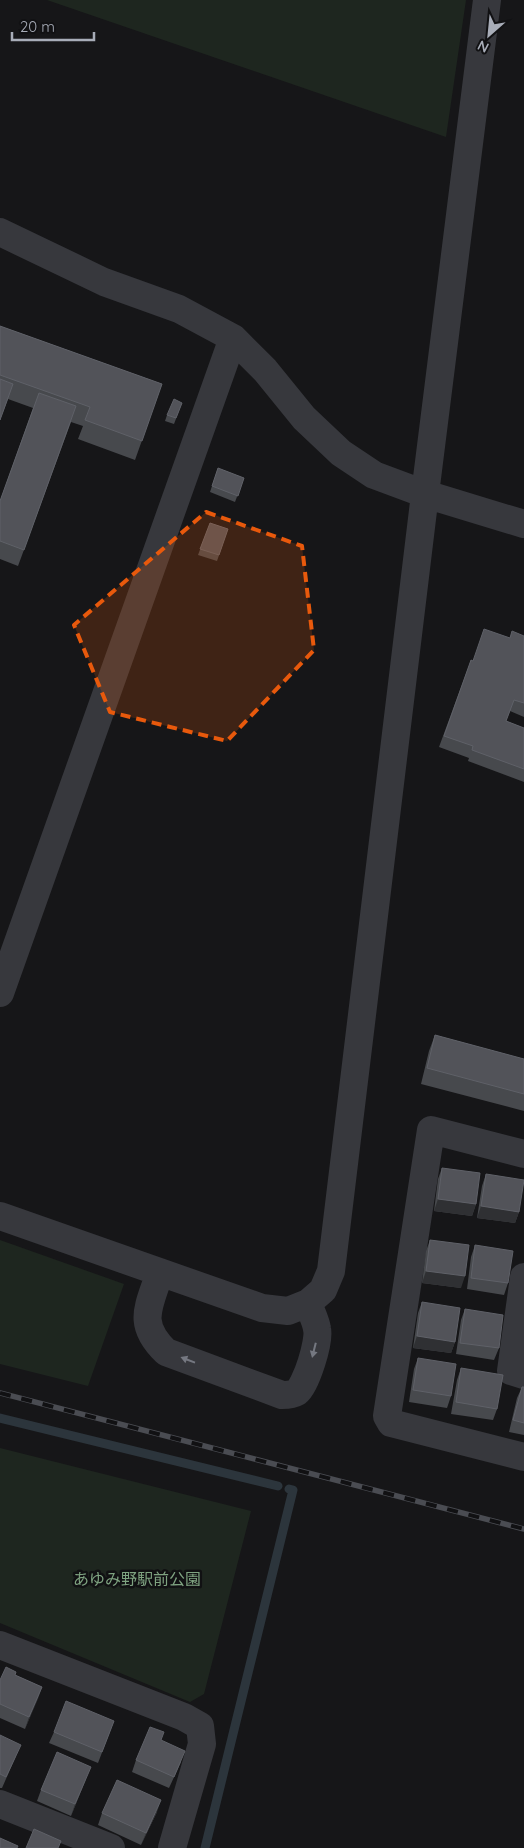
<svg xmlns="http://www.w3.org/2000/svg" width="524" height="1848" font-family="Quicksand,'Noto Sans JP',sans-serif">
<style>
.green{fill:#1e261f}
.lines{fill:none;stroke-linecap:round;stroke-linejoin:round}
.stream{stroke:#2c353c;stroke-width:9}
.minor{stroke:#37383d;stroke-width:28}
.rail-casing{stroke:#4a4c52;stroke-width:5.5}
.rail{stroke:#111113;stroke-width:4;stroke-dasharray:11;stroke-linecap:butt}
.wall{fill:#47494d}
.shaded-wall{fill:#2f3033}
.building{fill:#525359;stroke:#5f6168}
.oneway{fill:#757881}
.marked{fill:#e8590c;fill-opacity:0.2;stroke:#e8590c;stroke-width:4;stroke-dasharray:10 6;stroke-linejoin:round}
.labels{text-anchor:middle;dominant-baseline:central;stroke-width:5;stroke-linejoin:round;paint-order:stroke}
.park-label{font-size:16px;fill:#7fa381;stroke:#111113}
</style>
<rect width="100%" height="100%" fill="#161618"/>
<path class="green" d="M47 0H466L446 137Z
M0 1240 124 1284 88 1386 0 1364Z
M0 1448 251 1511 204 1694 190 1702 0 1623Z"/>
<g class="lines">
<path class="stream" d="M0 1418 278 1486
M205 1848 293 1490 289 1489"/>
<path class="minor" d="M0 232 104 282 179 309 233 338 265 370 304 418 341 453 374 475 425 494 524 524
M0 993 233 338
M524 1154 431 1130 387 1416 391 1423 524 1457
M0 1216 262 1308 288 1311 308 1303 323 1290 331 1271 425 494 487 0
M160 1272C149 1307 136 1323 166 1352L282 1395C287 1395 292 1395 297 1392 306 1385 320 1341 317 1329 316 1321 311 1312 308 1303
M524 1277 511 1371 524 1375
M0 1645 184 1717 200 1726 202 1744 172 1848
M0 1804 111 1848"/>
<g class="rail-casing">
<path id="rail" d="M0 1393 524 1529"/>
</g>
<use href="#rail" class="rail"/>
</g>
<path class="wall" d="M0 326 162 384 135 460 78 439 83 426 71 422 18 566 0 559V501L33 408 8 399 0 420Z
M182 403 174 424 165 421 167 415Z
M218 468 244 478 235 502 210 492Z
M210 523 228 529 217 561 198 555Z
M524 636V717L510 711 506 721 524 728V782L468 761 469 758 439 747 471 660 473 661 509 638Z
M435 1035 524 1059V1111L421 1084 429 1051Z
M442 1168 476 1204 472 1216 434 1211 438 1179Z
M486 1174 519 1212 515 1223 477 1218 482 1186Z
M430 1240 461 1288 422 1283 426 1251Z
M475 1245 508 1283 504 1295 467 1289 471 1257Z
M422 1302 455 1342 451 1353 413 1348 418 1313Z
M465 1309 499 1348 494 1360 456 1354 461 1320Z
M418 1358 451 1396 447 1408 409 1402 414 1369Z
M461 1368 497 1409 493 1420 451 1414 457 1380Z
M522 1387H524V1435L509 1432 517 1398Z
M15 1675 42 1687 25 1729 0 1718V1680Z
M114 1721 98 1763 49 1743 54 1732Z
M0 1735 16 1756 2 1788H0Z
M136 1760 181 1762 169 1788 132 1772Z
M86 1779 71 1816 37 1801 41 1790Z
M157 1812 141 1845 98 1825 102 1813Z"/>
<path class="shaded-wall" d="M438 1199 476 1204 472 1216 434 1211Z
M481 1206 519 1212 515 1223 477 1218Z
M426 1271 465 1276 461 1288 422 1283Z
M417 1336 455 1342 451 1353 413 1348Z
M42 1687 38 1699 25 1729 29 1717Z
M91 1767 86 1779 71 1816 75 1804Z
M161 1800 157 1812 141 1845 146 1833Z"/>
<path class="building" d="M0 326 162 384 142 441 85 420 90 407 0 375Z
M0 379 13 384 0 420Z
M39 393 76 406 24 550 0 541V501Z
M174 399 182 403 176 418 167 415Z
M218 468 244 478 238 496 212 486Z
M210 523 228 529 219 555 200 549Z
M484 629 510 638 512 631 524 636V703L514 700 506 721 524 728V769L472 750 473 746 444 736 471 660 473 661Z
M435 1035 524 1059V1094L427 1068Z
M442 1168 480 1173 476 1204 438 1199Z
M486 1174 524 1180 519 1212 481 1206Z
M430 1240 469 1245 465 1276 426 1271Z
M475 1245 513 1251 508 1283 471 1278Z
M422 1302 460 1308 455 1342 417 1336Z
M465 1309 503 1315 499 1348 460 1343Z
M418 1358 456 1364 451 1396 413 1390Z
M461 1368 503 1375 497 1409 456 1402Z
M522 1387H524V1423L513 1420Z
M6 1667 16 1672 15 1675 42 1687 29 1717 0 1704V1680Z
M66 1701 114 1721 102 1752 54 1732Z
M150 1727 164 1732 161 1740 185 1751 174 1777 136 1760Z
M0 1735 21 1745 6 1777 0 1774Z
M57 1752 91 1767 75 1804 41 1790Z
M117 1780 161 1800 146 1833 102 1813Z
M34 1829 61 1841 58 1848H26Z
M0 1838 18 1846 17 1848H0Z"/>
<defs><path id="oneway-solid" d="M-6-.8H1V-3.2L6.5 0L1 3.2V.8H-6Z" transform="scale(1.25)"/></defs>
<g class="oneway">
<use href="#oneway-solid" transform="translate(314 1350) rotate(104)"/>
<use href="#oneway-solid" transform="translate(188 1360) rotate(-159)"/>
</g>
<path class="marked" d="M206 512 302 546 314 650 227 741 110 712 74 625Z"/>
<g class="labels">
<g class="park-label">
<text x="137" y="1579">あゆみ野駅前公園</text>
</g>
</g>
<g transform="translate(489 35) rotate(207)" stroke="#111113" stroke-width="4" paint-order="stroke">
<path d="M0-4L9 19L0 12L-9 19Z" fill="#a8adb8"/>
<text y="-8" font-size="14" font-weight="bold" text-anchor="middle" fill="#a8adb8">N</text>
</g>
<path d="M12 32v8h82v-8" fill="none" stroke="#a8adb8" stroke-width="2.5"/>
<text x="20" y="32" font-size="15" fill="#a8adb8" stroke="#111113" stroke-width="4" paint-order="stroke">20 m</text>
</svg>
